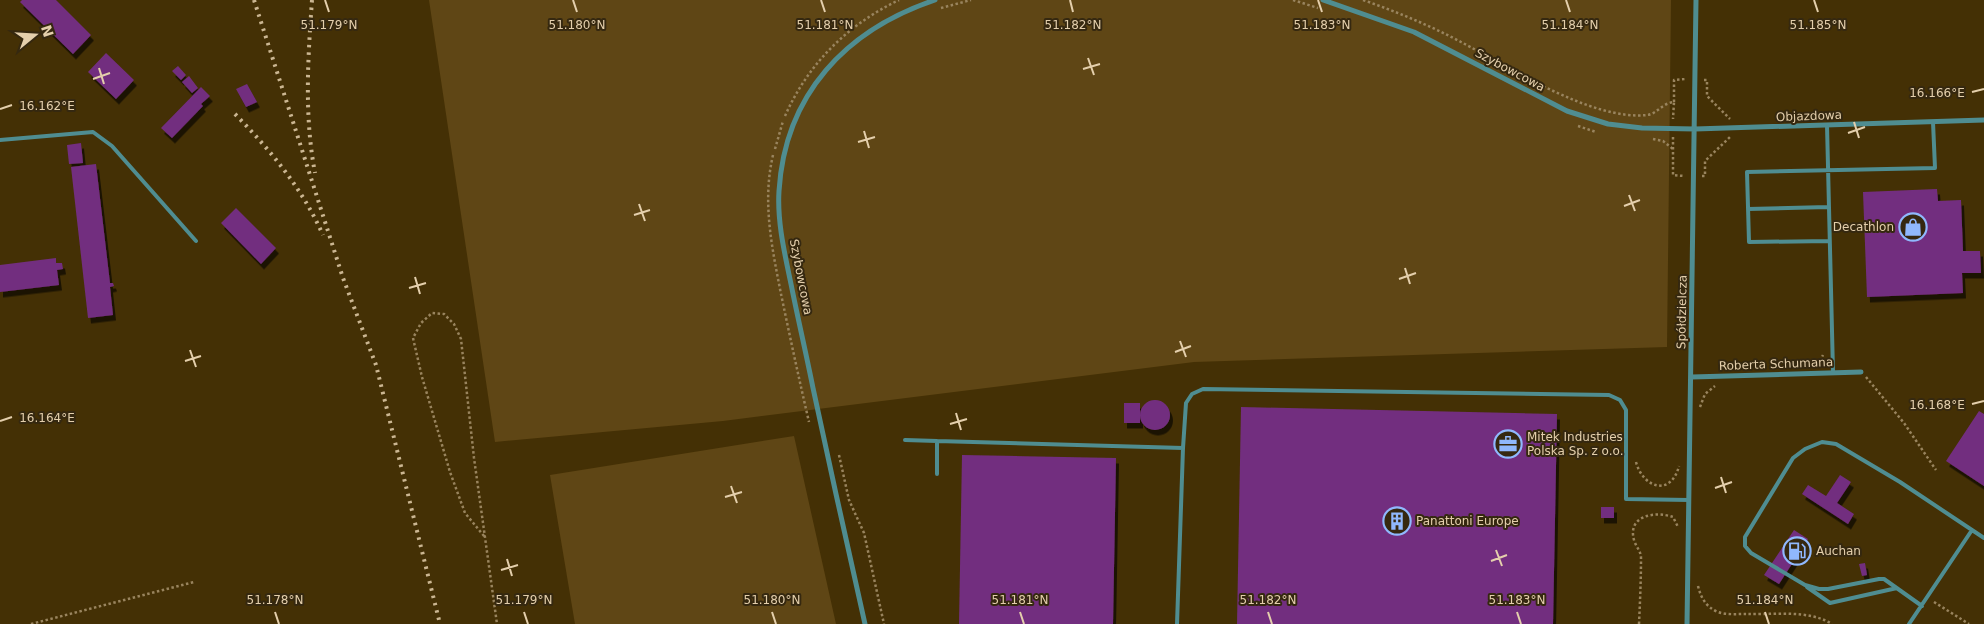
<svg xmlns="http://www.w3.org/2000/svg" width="1984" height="624" font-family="'DejaVu Sans',sans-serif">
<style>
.green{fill:#5f4615}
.building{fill:#722e7f;filter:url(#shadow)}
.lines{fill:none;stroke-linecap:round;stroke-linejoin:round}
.path{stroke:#99845e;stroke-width:2.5;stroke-dasharray:2.5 2.5;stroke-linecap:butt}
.lane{stroke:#4f8d91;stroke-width:4}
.street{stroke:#4f8d91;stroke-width:5}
.rail{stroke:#cbb692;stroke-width:4;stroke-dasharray:2.5 5;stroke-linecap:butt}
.ticks{fill:none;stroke:#e4cfac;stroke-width:2}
.labels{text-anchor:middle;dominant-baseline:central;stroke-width:4;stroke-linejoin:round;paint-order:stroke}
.street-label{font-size:12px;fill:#e4cfac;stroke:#352810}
.poi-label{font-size:12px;fill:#e4cfac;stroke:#352810;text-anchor:start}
.ticks-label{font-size:12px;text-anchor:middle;fill:#e4cfac;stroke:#352810;stroke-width:4;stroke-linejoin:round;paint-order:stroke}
</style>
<defs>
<filter id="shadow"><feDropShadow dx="3" dy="5.5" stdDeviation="0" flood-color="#0009"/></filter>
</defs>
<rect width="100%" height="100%" fill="#443005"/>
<path class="green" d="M429 0H1671L1667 347 1194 362 723 421 495 442Z
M794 436 836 624H575L550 475Z"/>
<path class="building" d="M22 0H56L91 35 73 54 20 2Z
M106 53 134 80 116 99 88 72Z
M178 66 186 75 181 80 172 71Z
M189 76 198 88 192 93 182 82Z
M247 84 257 102 246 107 236 89Z
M201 87 210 96 201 104 203 106 172 138 161 128Z
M81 143 83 163 69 164 67 145Z
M96 164 110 283H113L114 286 110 287 113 315 88 318 71 167Z
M1937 189 1938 201 1961 200 1963 251H1980L1981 273H1962L1963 293 1867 297 1863 192Z
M236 208 276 248 261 264 221 223Z
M56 258V263H62L63 269 57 270 59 285 0 292V265Z
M1140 415a15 15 0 1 1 30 0a15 15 0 1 1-30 0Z
M1124 403H1140V423H1124Z
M1241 407 1557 414 1553 624H1237Z
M1979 411 1984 414V486L1946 461Z
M962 455 1116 458 1113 624H959Z
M1840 475 1851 482 1837 503 1854 514 1848 524 1802 494 1808 485 1826 496Z
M1601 507H1614V518H1601Z
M1794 530 1808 539 1779 584 1764 575Z
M1865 563 1867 575 1862 576 1859 564Z"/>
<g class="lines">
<path class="path" d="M1293 0 1318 8
M1363 0C1397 12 1429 25 1461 42 1509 67 1592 121 1647 115 1657 114 1662 103 1674 102L1673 119
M941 8 971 0
M1704 80H1707V96L1730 119
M1674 102V80L1686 79
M785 116C808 64 847 25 899 0
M1578 126 1596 132
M1673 137V175L1684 176
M1653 139 1663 141 1673 149
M775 149 783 121
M773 155C762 202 772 248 781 294 790 337 799 379 809 422
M1702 176H1705V161L1730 137
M1815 363 1821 359 1823 355
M1866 377 1904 423 1936 470
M1700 407 1705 394 1715 386
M839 455 849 500 864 533 884 624
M1636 462C1643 488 1671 497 1679 466
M484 536 465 513 450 472 422 377 413 338 421 323 432 313 444 314 454 324 461 339 474 458 497 624
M1698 586C1701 598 1706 607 1718 612 1726 615 1736 614 1745 614 1772 615 1808 609 1832 624
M1934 602 1969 624
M31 624 194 582
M1639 624C1640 602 1641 580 1641 558 1641 551 1636 547 1634 540 1627 515 1656 511 1673 517L1678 527"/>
<path class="lane" d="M1827 125 1833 372
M0 140 93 132 112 146 196 241
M1748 209 1828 207
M1829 241 1749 242 1747 172 1935 168 1933 122
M905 440 937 441
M937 474V441L1183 448
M1807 587 1830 603 1897 588
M1922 606 1884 579H1879L1828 589H1819L1805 585 1751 553 1745 546V537L1793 458 1805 449 1822 442 1836 444 1900 482 1984 538
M1177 624 1183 448 1186 403 1192 394 1203 389 1609 395 1620 400 1626 410V499L1689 500
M1909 624 1972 530"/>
<path class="street" d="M1323 0 1414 32 1567 111 1608 124 1642 128 1695 129 1984 120
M1692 377 1861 372
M865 624C847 545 830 467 813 388 806 353 798 319 791 284 785 255 777 222 779 191 785 94 846 30 935 0
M1687 624 1696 0"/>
<path class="rail" d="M254 0 343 278 376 365 440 624
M312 0C308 58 304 115 315 173
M235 114C271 151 302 188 323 235"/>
</g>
<path class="ticks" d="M325 0 329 12M573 0 577 12M821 0 825 12M1070 0 1073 12M1318 0 1322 12M1566 0 1570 12M1814 0 1818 12M1088 58 1094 75M99 68 104 84M1083 69 1100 64M93 79 110 73M1972 92 1984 89M0 109 12 105M1854 122 1859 138M864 131 869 148M1848 133 1865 127M858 142 875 137M1629 195 1635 211M639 204 645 221M1624 206 1640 200M634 215 650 210M1405 268 1410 284M415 277 420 294M1399 279 1416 273M409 288 426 283M1180 341 1186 357M190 350 196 367M1175 352 1191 346M185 361 201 356M1972 404 1984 401M956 413 961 430M0 421 12 417M950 424 967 419M1721 477 1726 493M731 486 737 503M1715 488 1732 482M725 497 742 492M1496 550 1502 566M507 559 512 576M1491 561 1507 555M501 570 518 565M275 612 279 624M524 612 528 624M772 612 776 624M1020 612 1024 624M1268 612 1272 624M1517 612 1521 624M1765 612 1769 624"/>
<defs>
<g id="shop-ring" transform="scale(1.4375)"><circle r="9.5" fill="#352810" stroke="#90b8fd" stroke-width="1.5"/><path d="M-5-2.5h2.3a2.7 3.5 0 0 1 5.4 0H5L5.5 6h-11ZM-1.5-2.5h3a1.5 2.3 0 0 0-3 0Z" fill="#90b8fd"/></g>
<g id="office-ring" transform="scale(1.4375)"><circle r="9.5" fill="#352810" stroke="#90b8fd" stroke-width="1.5"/><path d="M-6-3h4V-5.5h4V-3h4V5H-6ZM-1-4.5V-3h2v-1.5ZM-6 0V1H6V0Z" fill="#90b8fd"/></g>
<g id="building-ring" transform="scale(1.4375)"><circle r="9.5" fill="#352810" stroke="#90b8fd" stroke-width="1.5"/><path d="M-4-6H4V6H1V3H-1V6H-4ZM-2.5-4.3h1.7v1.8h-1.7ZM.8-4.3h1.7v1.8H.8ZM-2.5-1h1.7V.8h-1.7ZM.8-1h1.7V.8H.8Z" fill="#90b8fd"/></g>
<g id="fuel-ring" transform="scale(1.4375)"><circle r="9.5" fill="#352810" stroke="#90b8fd" stroke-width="1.5"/><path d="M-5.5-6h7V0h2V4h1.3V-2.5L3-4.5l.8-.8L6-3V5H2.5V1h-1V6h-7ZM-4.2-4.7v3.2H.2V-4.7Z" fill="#90b8fd"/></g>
</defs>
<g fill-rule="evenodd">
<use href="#shop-ring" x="1913" y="227"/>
<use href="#office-ring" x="1508" y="444"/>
<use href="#building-ring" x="1397" y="521"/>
<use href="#fuel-ring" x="1797" y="551"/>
</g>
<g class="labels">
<g class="street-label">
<text transform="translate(1510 70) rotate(28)">Szybowcowa</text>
<text transform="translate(1809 116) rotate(-2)">Objazdowa</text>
<text transform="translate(801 277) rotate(79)">Szybowcowa</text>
<text transform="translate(1682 312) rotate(-89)">Spółdzielcza</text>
<text transform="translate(1776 364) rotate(-2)">Roberta Schumana</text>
</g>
<g class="poi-label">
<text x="1894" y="227" text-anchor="end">Decathlon</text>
<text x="1527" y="437">Mitek Industries<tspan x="1527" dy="14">Polska Sp. z o.o.</tspan></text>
<text x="1416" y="521">Panattoni Europe</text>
<text x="1816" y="551">Auchan</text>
</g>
</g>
<g class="ticks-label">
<text x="329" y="29">51.179°N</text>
<text x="577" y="29">51.180°N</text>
<text x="825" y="29">51.181°N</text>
<text x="1073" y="29">51.182°N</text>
<text x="1322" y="29">51.183°N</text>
<text x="1570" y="29">51.184°N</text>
<text x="1818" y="29">51.185°N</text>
<text x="1937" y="97">16.166°E</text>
<text x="47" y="110">16.162°E</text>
<text x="1937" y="409">16.168°E</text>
<text x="47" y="422">16.164°E</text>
<text x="275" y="604">51.178°N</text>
<text x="524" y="604">51.179°N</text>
<text x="772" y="604">51.180°N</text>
<text x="1020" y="604">51.181°N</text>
<text x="1268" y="604">51.182°N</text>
<text x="1517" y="604">51.183°N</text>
<text x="1765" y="604">51.184°N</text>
</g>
<g transform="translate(35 35) rotate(72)" stroke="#352810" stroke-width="4" paint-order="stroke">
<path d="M0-4L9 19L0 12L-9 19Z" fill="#e4cfac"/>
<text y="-8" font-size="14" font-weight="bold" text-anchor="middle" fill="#e4cfac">N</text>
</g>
</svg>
